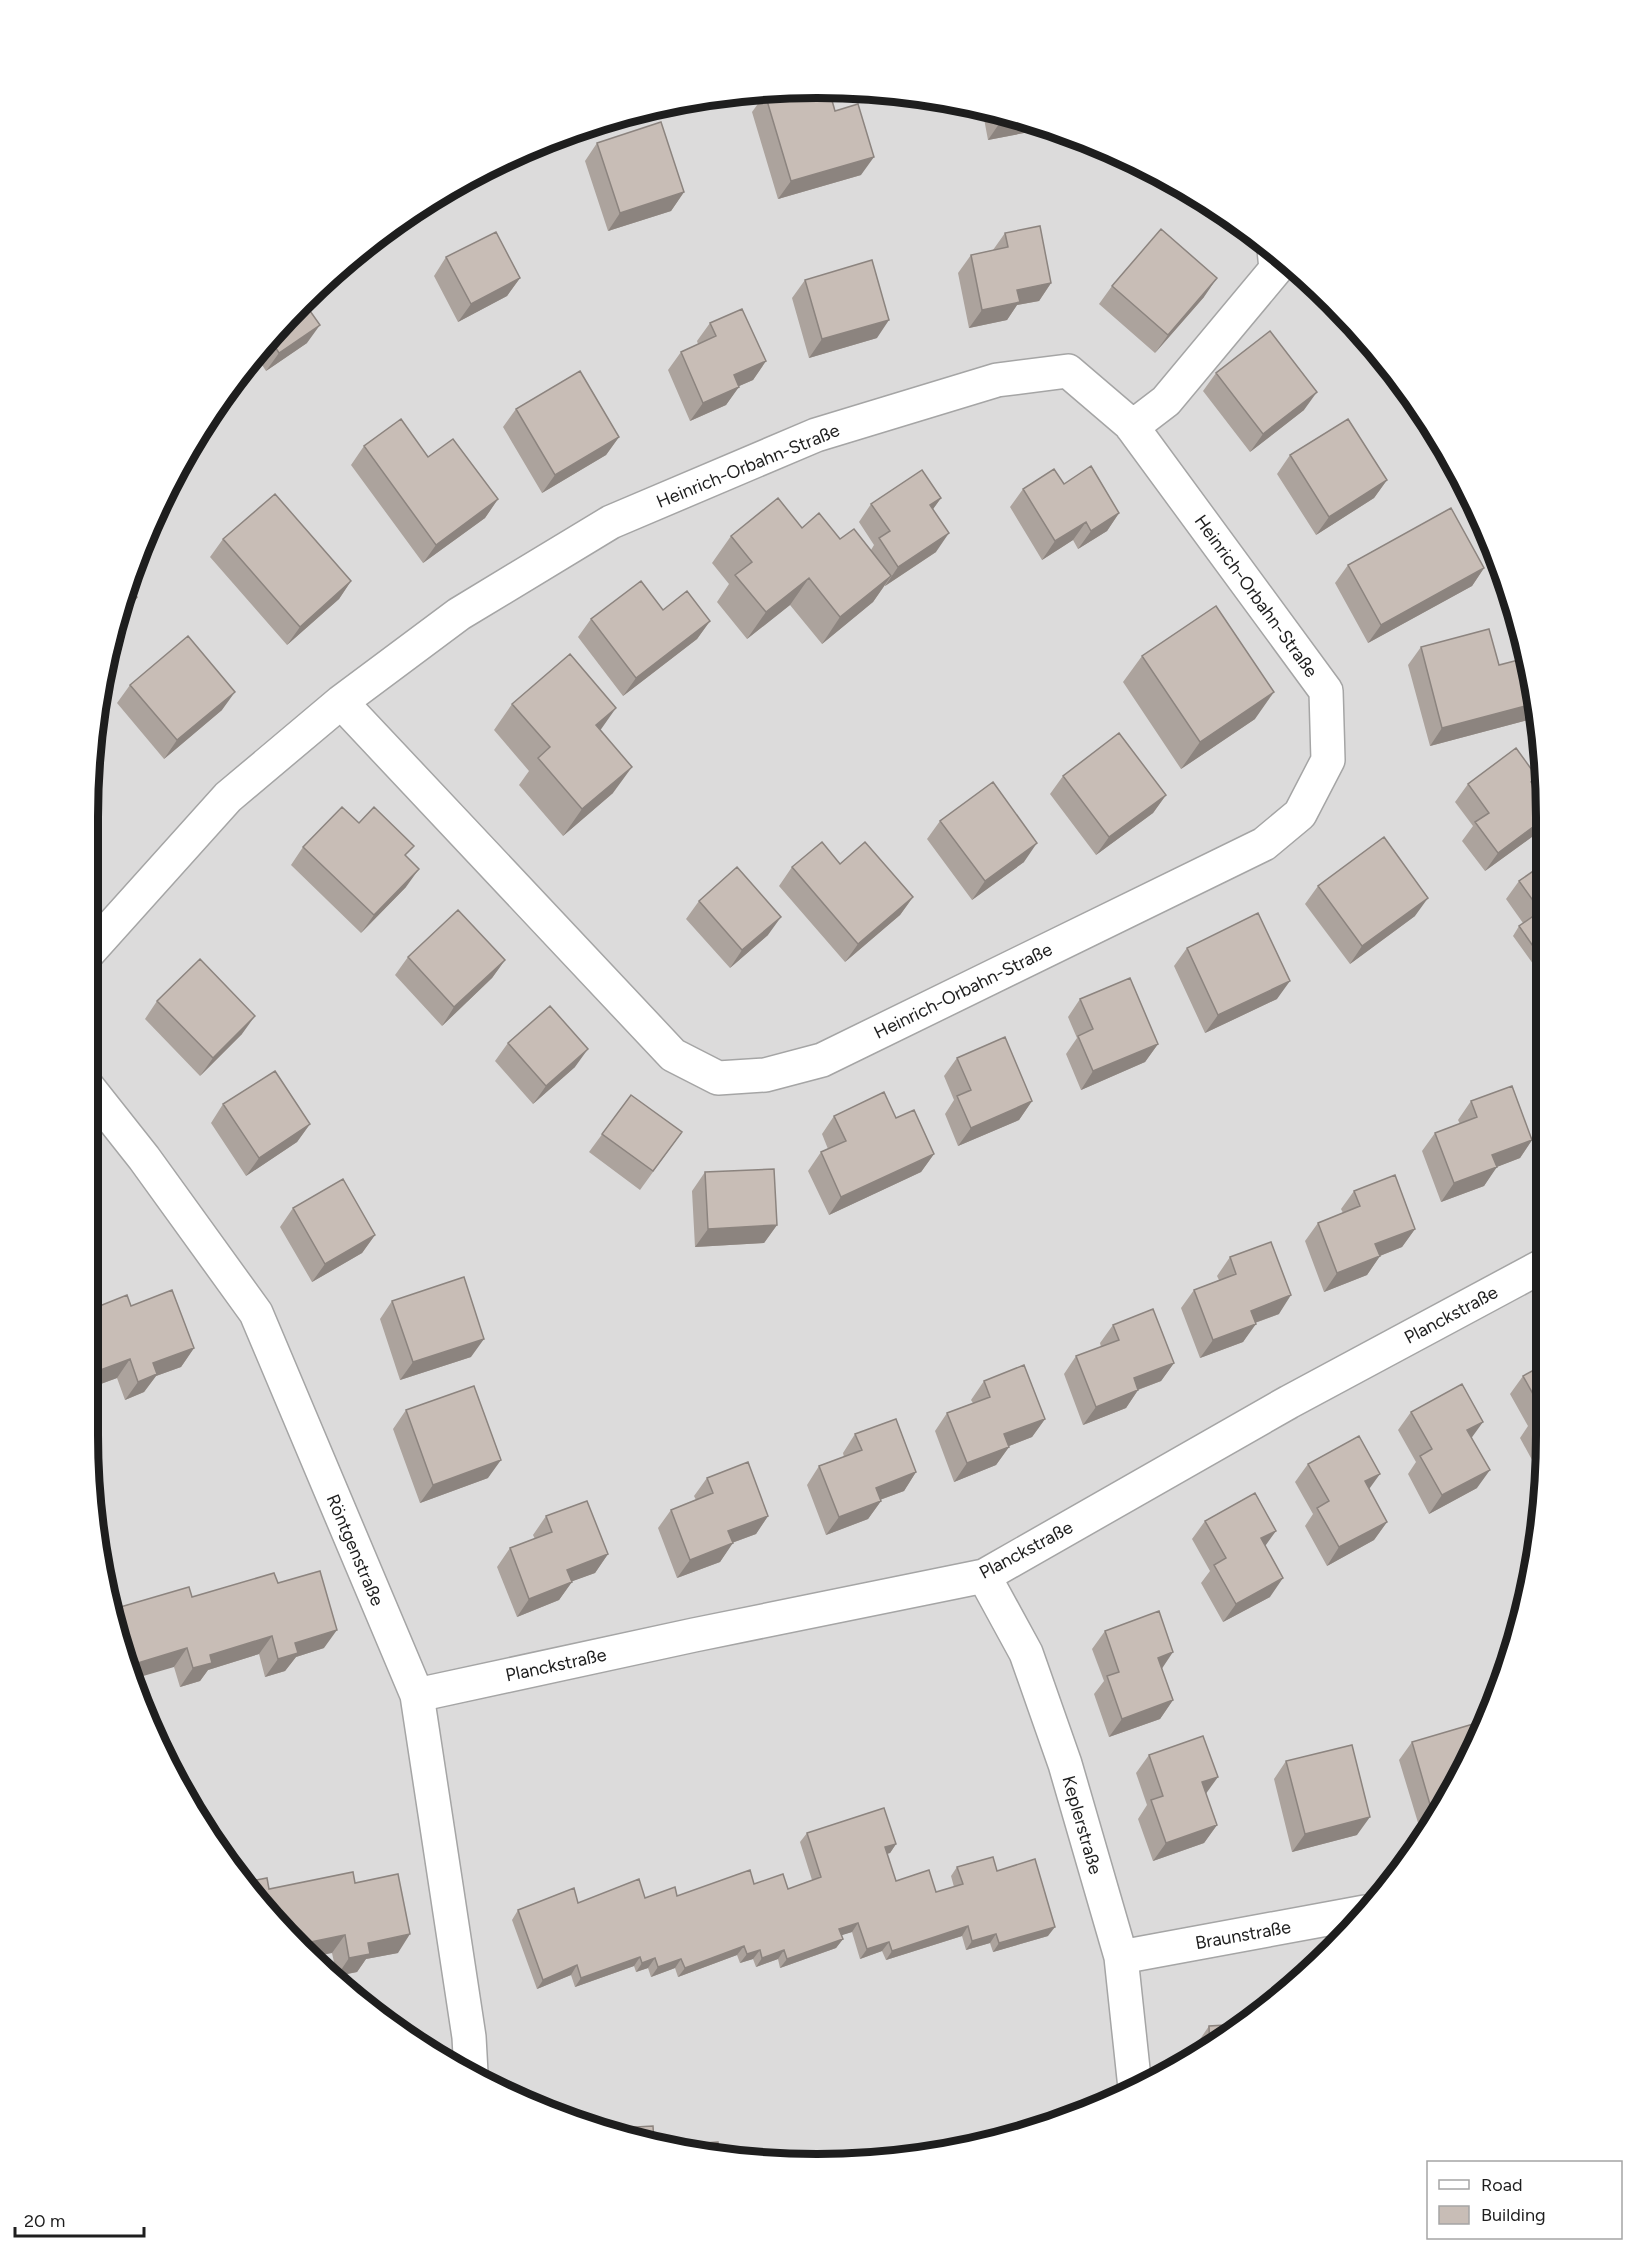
<svg xmlns="http://www.w3.org/2000/svg" width="1634" height="2251" font-family="Figtree,sans-serif">
<style>
.residential{fill:#dcdbdb}
.lines{fill:none;stroke-linecap:round;stroke-linejoin:round}
.minor-casing{stroke:#a5a5a5;stroke-width:36}
.minor{stroke:#fff;stroke-width:33}
.wall{fill:#aca39d}
.shaded-wall{fill:#8c847f}
.building{fill:#c8bdb6;stroke:#8c847f;stroke-width:1.5}
.labels{text-anchor:middle;dominant-baseline:central;stroke-width:5;stroke-linejoin:round;paint-order:stroke}
.street-label{font-size:18px;fill:#1e1e1e;stroke:#fff}
.rim{fill:none;stroke:#1e1e1e;stroke-width:8}
</style>
<rect width="100%" height="100%" fill="#f0ebe3"/>
<path class="residential" d="M865 89 1006 112 1140 162 1262 238 1366 336 1472 494 1508 583 1541 721 1545 1481 1522 1623 1472 1757 1396 1879 1298 1983 1222 2041 1097 2108 912 2158H721L583 2125 494 2089 335 1983 210 1839 162 1757 112 1623 87 1434V817L101 674 142 538 185 452 268 336 336 268 452 185 583 126 722 93Z"/>
<g class="lines">
<g class="minor-casing">
<path id="minor" d="M1132 427 1166 401 1276 269 1274 249
M87 954 228 797 341 702 459 614 611 522 816 435 997 380 1068 371 1130 424 1326 691 1328 760 1300 814 1264 844 822 1060 765 1075 718 1078 673 1055 341 702
M87 1086 144 1158 256 1313 417 1695 469 2037 471 2073
M984 1576 1026 1653 1065 1764 1121 1957 1135 2088
M417 1695 694 1635 984 1576 1289 1402 1544 1265
M1121 1957 1365 1912"/>
</g>
<use href="#minor" class="minor"/>
</g>
<path class="wall" d="M765 94 835 111 861 175 778 199 752 112Z
M982 108 1006 112 1050 128 988 140Z
M597 143 684 192 671 211 608 231 585 161Z
M1005 233 1051 283 1039 301 1017 305 1007 320 969 328 958 273 971 255 993 250Z
M446 257 520 278 507 296 458 322 434 276Z
M805 280 877 338 809 358 792 298Z
M1112 286 1204 297 1155 353 1099 304Z
M710 323 766 361 753 380 739 386 726 405 690 421 668 370 681 352 698 344 697 341Z
M268 336 307 343 266 371 255 354Z
M1216 373 1304 410 1250 452 1203 391Z
M516 409 619 437 606 455 542 493 503 427Z
M364 446 428 457 498 499 485 518 423 563 351 465Z
M1290 455 1387 480 1374 498 1316 535 1277 474Z
M1064 484 1119 513 1107 531 1078 549 1073 540 1042 560 1010 507 1023 489Z
M941 498 933 509 936 552 885 586V585L873 602 822 644 790 605 747 639 717 602 729 584 712 563 731 536 802 528 840 539 871 550 874 545 859 522 871 504Z
M223 539 351 581 339 599 287 645 210 557Z
M1348 565 1484 568 1472 586 1368 643 1335 583Z
M663 610 710 621 697 639 623 696 578 637 591 619Z
M1421 647 1499 665 1528 720 1430 746 1408 665Z
M1142 656 1255 719 1181 769 1123 682Z
M130 685 222 710 164 759 117 703Z
M512 704 601 730 613 793 563 836 519 785 529 771 494 730Z
M1063 776 1166 795 1153 813 1096 855 1050 794Z
M1537 777 1532 784 1540 831 1485 871 1462 841 1473 826 1455 802 1468 784Z
M940 821 1024 862 972 900 927 839Z
M359 823 406 857V887L361 933 291 865 303 847Z
M840 864 913 897 900 915 845 962 779 886 792 867Z
M1542 865V964L1536 968 1513 936 1519 926 1523 923 1506 899 1519 881Z
M1318 886 1415 916 1350 964 1305 904Z
M699 901 768 935 730 968 686 919Z
M1187 948 1277 999 1205 1033 1174 966Z
M408 957 505 960 492 978 442 1026 395 975Z
M1080 999 1158 1044 1145 1062 1081 1090 1066 1054 1077 1038 1068 1017Z
M157 1001 242 1034 200 1076 145 1019Z
M508 1043 575 1067 533 1104 495 1061Z
M957 1058 1032 1101 1019 1120 958 1146 945 1114 954 1100 944 1076Z
M631 1095 682 1132 640 1190 589 1152Z
M1471 1101 1532 1140 1520 1158 1496 1167 1484 1186 1441 1202 1422 1151 1435 1133 1460 1124 1458 1120Z
M223 1104 310 1124 297 1142 246 1176 211 1123Z
M834 1116 896 1118 934 1154 921 1172 829 1215 808 1171 821 1152 828 1149 822 1134Z
M705 1172 777 1225 764 1243 695 1247 692 1191Z
M1354 1191 1415 1229 1402 1247 1380 1256 1367 1275 1324 1292 1305 1241 1318 1223 1343 1213 1341 1209Z
M293 1208 375 1235 362 1253 312 1282 280 1227Z
M1230 1257 1279 1314 1255 1323 1243 1342 1200 1358 1181 1308 1194 1290 1219 1280 1217 1276Z
M392 1301 471 1357 400 1380 380 1319Z
M131 1306 194 1348 181 1367 156 1376 144 1392 125 1400 117 1378 87 1389V1311Z
M1113 1325 1174 1363 1161 1381 1138 1390 1126 1408 1083 1425 1064 1374 1076 1356 1101 1347 1100 1343Z
M1545 1364V1476L1542 1478 1520 1438 1528 1426 1510 1394 1523 1376Z
M984 1381 1045 1419 1032 1437 1009 1446V1447L996 1465 954 1482 935 1431 947 1413 973 1403 971 1400Z
M406 1410 488 1478 420 1503 393 1429Z
M1411 1412 1472 1437 1477 1488 1429 1514 1408 1474 1416 1462 1398 1430Z
M855 1434 916 1472 904 1491 880 1500 881 1501 868 1519 826 1535 807 1485 819 1466 844 1457 843 1453Z
M1308 1464 1369 1489 1387 1522 1374 1540 1327 1566 1305 1526 1313 1514 1295 1482Z
M707 1478 768 1516 756 1534 732 1543 720 1562 677 1578 658 1528 671 1510 696 1500 694 1496Z
M546 1516 608 1554 595 1573 572 1581 559 1600 517 1617 497 1567 510 1548 535 1539 533 1535Z
M1205 1521 1265 1546 1270 1597 1223 1622 1201 1583 1210 1571 1192 1539Z
M278 1583 324 1648 296 1657 285 1671 265 1677 259 1654 208 1670 200 1681 180 1687 174 1667 192 1597Z
M1105 1631 1162 1669 1173 1700 1160 1719 1109 1737 1094 1694 1104 1681 1092 1649Z
M1412 1742 1472 1757 1431 1822 1419 1826 1399 1760Z
M1149 1755 1206 1794 1217 1825 1204 1843 1153 1861 1138 1819 1147 1805 1136 1773Z
M1286 1761 1357 1835 1292 1852 1274 1779Z
M807 1833 896 1844 890 1853 887 1854 896 1881 936 1892 954 1887 951 1876 957 1867 997 1871 1048 1936 993 1952 990 1943 966 1950 962 1936 886 1960 882 1951 860 1959 852 1932 841 1935 843 1939 836 1948 780 1968 778 1959 756 1967 753 1959 740 1963 737 1955 678 1977 675 1968 651 1977 648 1968 636 1972 634 1966 575 1987 571 1975 537 1989 512 1920 518 1910 578 1903 677 1896 754 1884 788 1889 812 1880 800 1842Z
M355 1883 398 1953 366 1959 357 1972 337 1976 332 1953 269 1889Z
M1209 2026 1222 2041 1197 2055 1196 2045Z"/>
<path class="shaded-wall" d="M1021 118 1050 128 988 140 1001 121Z
M874 157 861 175 778 199 791 181Z
M684 192 671 211 608 231 620 213Z
M520 278 507 296 458 322 471 304Z
M1217 278 1204 297 1155 353 1168 335Z
M1051 283 1039 301 1017 305 1007 320 969 328 982 310 1017 290Z
M889 320 877 338 809 358 822 339Z
M320 325 307 343 266 371 279 353Z
M766 361 753 380 721 394 734 375Z
M244 370 232 388 228 392 242 373Z
M739 387 726 405 690 421 703 403Z
M1317 392 1304 410 1250 452 1263 434Z
M619 437 606 455 542 493 555 475Z
M1387 480 1374 498 1316 535 1329 517Z
M941 498 928 516 930 505Z
M498 499 485 518 423 563 436 545Z
M1119 513 1107 531 1078 549 1091 531Z
M1086 522 1073 540 1042 560 1055 541Z
M949 533 936 552 885 586 898 567Z
M1484 568 1472 586 1368 643 1381 625Z
M891 576 873 602 822 644 840 617Z
M809 578 790 605 747 639 766 612Z
M351 581 339 599 287 645 300 627Z
M137 597 125 615 116 624 118 618Z
M710 621 697 639 623 696 636 678Z
M125 630 112 648 108 653 110 645Z
M235 692 222 710 164 759 177 740Z
M1274 692 1255 719 1181 769 1200 742Z
M1536 703 1537 707 1528 720 1430 746 1442 728Z
M616 708 597 735 596 725Z
M632 767 613 793 563 836 582 809Z
M1166 795 1153 813 1096 855 1109 837Z
M1541 821V829L1540 831 1485 871 1498 853Z
M1037 843 1024 862 972 900 985 881Z
M419 869 406 887 361 933 374 915Z
M913 897 900 915 845 962 858 944Z
M1428 898 1415 916 1350 964 1362 946Z
M781 917 768 935 730 968 742 950Z
M505 960 492 978 442 1026 454 1007Z
M1542 960V964L1536 968Z
M1290 981 1277 999 1205 1033 1218 1015Z
M255 1016 242 1034 200 1076 213 1058Z
M1158 1044 1145 1062 1081 1090 1093 1071Z
M588 1049 575 1067 533 1104 546 1086Z
M1032 1101 1019 1120 958 1146 971 1128Z
M310 1124 297 1142 246 1176 259 1158Z
M1532 1140 1520 1158 1479 1174 1492 1155Z
M934 1154 921 1172 829 1215 841 1197Z
M1497 1167 1484 1186 1441 1202 1454 1183Z
M777 1225 764 1243 695 1247 708 1229Z
M1415 1229 1402 1247 1362 1263 1375 1244Z
M375 1235 362 1253 312 1282 325 1264Z
M1380 1256 1367 1275 1324 1292 1337 1273Z
M1291 1295 1279 1314 1238 1329 1251 1311Z
M1256 1324 1243 1342 1200 1358 1213 1340Z
M484 1339 471 1357 400 1380 413 1362Z
M194 1348 181 1367 156 1376 144 1392 125 1400 138 1382 153 1363Z
M130 1359 117 1378 87 1389V1375Z
M1174 1363 1161 1381 1121 1396 1134 1378Z
M1138 1390 1126 1408 1083 1425 1096 1407Z
M1045 1419 1032 1437 991 1453 1004 1434Z
M1483 1422 1470 1440 1467 1430Z
M1009 1447 996 1465 954 1482 967 1463Z
M501 1460 488 1478 420 1503 433 1485Z
M1490 1470 1477 1488 1429 1514 1442 1495Z
M916 1472 904 1491 863 1506 876 1488Z
M1380 1474 1367 1492 1365 1481Z
M881 1501 868 1519 826 1535 839 1517Z
M768 1516 756 1534 715 1549 728 1531Z
M1387 1522 1374 1540 1327 1566 1339 1547Z
M1276 1531 1263 1549 1261 1538Z
M733 1543 720 1562 677 1578 690 1560Z
M608 1554 595 1573 554 1588 567 1570Z
M1283 1578 1270 1597 1223 1622 1236 1604Z
M572 1582 559 1600 517 1617 529 1599Z
M337 1630 324 1648 296 1657 285 1671 265 1677 278 1659 295 1643Z
M272 1636 259 1654 208 1670 200 1681 180 1687 193 1668 210 1655Z
M187 1648 174 1667 133 1679 128 1666Z
M1173 1652 1161 1670 1158 1658Z
M1173 1700 1160 1719 1109 1737 1122 1719Z
M1218 1777 1205 1795 1202 1782Z
M1442 1804 1431 1822 1419 1826 1431 1808Z
M1370 1817 1357 1835 1292 1852 1305 1834Z
M1217 1825 1204 1843 1153 1861 1166 1843Z
M896 1844 890 1853 878 1856 885 1847Z
M858 1923 852 1932 833 1938 839 1929Z
M968 1926 962 1936 886 1960 892 1951Z
M1055 1927 1048 1936 993 1952 999 1943Z
M410 1934 398 1953 366 1959 357 1972 337 1976 349 1958 368 1943Z
M996 1934 990 1943 966 1950 972 1941Z
M345 1935 332 1953 313 1957 301 1944Z
M843 1939 836 1948 780 1968 787 1959Z
M889 1942 882 1951 860 1959 867 1949Z
M744 1946 737 1955 678 1977 685 1968Z
M760 1950 753 1959 740 1963 747 1954Z
M784 1950 778 1959 756 1967 762 1958Z
M640 1957 634 1966 575 1987 581 1978Z
M655 1958 648 1968 636 1972 642 1963Z
M681 1959 675 1968 651 1977 658 1967Z
M577 1965 571 1975 537 1989 543 1980Z"/>
<path class="building" d="M829 90 835 111 858 104 874 157 791 181 765 94 773 92Z
M999 111 1006 112 1021 118 1001 121Z
M661 122 684 192 620 213 597 143Z
M1040 226 1051 283 1017 290 1020 302 982 310 971 255 1008 247 1005 233Z
M1161 229 1217 278 1168 335 1112 286Z
M496 232 520 278 471 304 446 257Z
M872 260 889 320 822 339 805 280Z
M303 301 320 325 279 353 268 336Z
M742 309 766 361 734 375 739 387 703 403 681 352 716 336 710 323Z
M1270 331 1317 392 1263 434 1216 373Z
M580 371 619 437 555 475 516 409Z
M401 419 428 457 453 439 498 499 436 545 364 446Z
M1348 419 1387 480 1329 517 1290 455Z
M1091 466 1119 513 1091 531 1086 522 1055 541 1023 489 1054 469 1064 484Z
M922 470 941 498 930 505 949 533 898 567 879 538 890 531 871 504Z
M275 494 351 581 300 627 223 539Z
M778 498 802 528 819 513 840 539 854 529 891 576 840 617 809 578 766 612 735 575 752 562 731 536Z
M1451 508 1484 568 1381 625 1348 565Z
M641 581 663 610 687 591 710 621 636 678 591 619Z
M127 588 137 597 118 618Z
M1216 606 1274 692 1200 742 1142 656Z
M117 623 125 630 110 645Z
M1489 629 1499 665 1526 658 1536 703 1442 728 1421 647Z
M188 636 235 692 177 740 130 685Z
M570 654 616 708 596 725 632 767 582 809 538 758 550 747 512 704Z
M1119 733 1166 795 1109 837 1063 776Z
M1516 748 1537 777 1531 782 1541 796V821L1498 853 1475 822 1489 813 1468 784Z
M993 782 1037 843 985 881 940 821Z
M342 807 359 823 374 807 414 846 405 855 419 869 374 915 303 847Z
M87 822 92 826 87 831Z
M1384 837 1428 898 1362 946 1318 886Z
M822 842 840 864 865 842 913 897 858 944 792 867Z
M1542 865V913L1519 881Z
M737 867 781 917 742 950 699 901Z
M458 910 505 960 454 1007 408 957Z
M1258 913 1290 981 1218 1015 1187 948Z
M1532 917 1542 931V959L1519 926Z
M200 959 255 1016 213 1058 157 1001Z
M1130 978 1158 1044 1093 1071 1078 1036 1093 1029 1080 999Z
M550 1006 588 1049 546 1086 508 1043Z
M1005 1037 1032 1101 971 1128 957 1096 971 1090 957 1058Z
M275 1071 310 1124 259 1158 223 1104Z
M1512 1086 1532 1140 1492 1155 1497 1167 1454 1183 1435 1133 1477 1117 1471 1101Z
M884 1092 896 1118 914 1110 934 1154 841 1197 821 1152 846 1141 834 1116Z
M631 1095 682 1132 653 1171 602 1134Z
M774 1169 777 1225 708 1229 705 1172Z
M1395 1175 1415 1229 1375 1244 1380 1256 1337 1273 1318 1223 1360 1206 1354 1191Z
M343 1179 375 1235 325 1264 293 1208Z
M1271 1242 1291 1295 1251 1311 1256 1324 1213 1340 1194 1290 1236 1274 1230 1257Z
M464 1277 484 1339 413 1362 392 1301Z
M172 1290 194 1348 153 1363 157 1374 138 1382 130 1359 87 1375V1311L127 1295 131 1306Z
M1153 1309 1174 1363 1134 1378 1138 1390 1096 1407 1076 1356 1119 1340 1113 1325Z
M1545 1364V1443L1533 1420 1544 1414 1523 1376Z
M1024 1365 1045 1419 1004 1434 1009 1447 967 1463 947 1413 990 1397 984 1381Z
M1462 1384 1483 1422 1467 1430 1490 1470 1442 1495 1420 1456 1432 1449 1411 1412Z
M474 1386 501 1460 433 1485 406 1410Z
M896 1419 916 1472 876 1488 881 1501 839 1517 819 1466 862 1450 855 1434Z
M1359 1436 1380 1474 1365 1481 1387 1522 1339 1547 1317 1508 1329 1501 1308 1464Z
M748 1462 768 1516 728 1531 733 1543 690 1560 671 1510 713 1493 707 1478Z
M1255 1493 1276 1531 1261 1538 1283 1578 1236 1604 1214 1565 1226 1558 1205 1521Z
M587 1501 608 1554 567 1570 572 1582 529 1599 510 1548 552 1532 546 1516Z
M320 1571 337 1630 295 1643 298 1653 278 1659 272 1636 210 1655 212 1663 193 1668 187 1648 128 1666 112 1623 110 1610 189 1587 192 1597 274 1573 278 1583Z
M1159 1611 1173 1652 1158 1658 1173 1700 1122 1719 1107 1676 1119 1672 1105 1631Z
M1480 1722 1482 1729 1472 1757 1442 1804 1431 1808 1412 1742Z
M1203 1736 1218 1777 1202 1782 1217 1825 1166 1843 1151 1800 1163 1796 1149 1755Z
M1352 1745 1370 1817 1305 1834 1286 1761Z
M884 1808 896 1844 885 1847 896 1881 929 1870 936 1892 963 1884 957 1867 993 1857 997 1871 1035 1859 1055 1927 999 1943 996 1934 972 1941 968 1926 892 1951 889 1942 867 1949 858 1923 839 1929 843 1939 787 1959 784 1950 762 1958 760 1950 747 1954 744 1946 685 1968 681 1959 658 1967 655 1958 642 1963 640 1957 581 1978 577 1965 543 1980 518 1910 574 1888 578 1903 639 1879 645 1898 675 1887 677 1896 750 1870 754 1884 783 1874 788 1889 821 1877 807 1833Z
M353 1872 355 1883 398 1874 410 1934 368 1943 370 1954 349 1958 345 1935 301 1944 247 1882 267 1878 269 1889Z
M1245 2024 1222 2041 1210 2048 1209 2026Z
M653 2126 654 2142 599 2129Z
M718 2142 719 2154 761 2151V2158H721L687 2150V2144Z
M900 2151 901 2158H864V2153Z
M819 2157V2158H791Z"/>
<g class="labels">
<g class="street-label">
<text transform="translate(748 466) rotate(-22)">Heinrich-Orbahn-Straße</text>
<text transform="translate(1256 596) rotate(54)">Heinrich-Orbahn-Straße</text>
<text transform="translate(963 991) rotate(-26)">Heinrich-Orbahn-Straße</text>
<text transform="translate(1451 1315) rotate(-28)">Planckstraße</text>
<text transform="translate(355 1550) rotate(67)">Röntgenstraße</text>
<text transform="translate(1026 1550) rotate(-28)">Planckstraße</text>
<text transform="translate(556 1665) rotate(-12)">Planckstraße</text>
<text transform="translate(1082 1825) rotate(74)">Keplerstraße</text>
<text transform="translate(1243 1935) rotate(-10)">Braunstraße</text>
</g>
</g>
<path d="M0 0H1634V2251H0ZM817 98H817A719 719 0 0 1 1536 817V1435A719 719 0 0 1 817 2154H817A719 719 0 0 1 98 1435V817A719 719 0 0 1 817 98Z" fill="#fff" fill-rule="evenodd"/>
<path class="rim" d="M817 98H817A719 719 0 0 1 1536 817V1435A719 719 0 0 1 817 2154H817A719 719 0 0 1 98 1435V817A719 719 0 0 1 817 98Z"/>
<rect x="1427" y="2161" width="195" height="78" fill="#ffffff" stroke="#a5a5a5" stroke-width="1.5"/>
<rect x="1439" y="2180" width="30" height="9" fill="#ffffff" stroke="#a5a5a5" stroke-width="1.5"/>
<text x="1481" y="2191" font-size="18" fill="#1e1e1e">Road</text>
<rect x="1439" y="2206" width="30" height="18" fill="#c8bdb6" stroke="#a5a5a5" stroke-width="1.5"/>
<text x="1481" y="2221" font-size="18" fill="#1e1e1e">Building</text>
<path d="M15 2227v9h129v-9" fill="none" stroke="#1e1e1e" stroke-width="3"/>
<text x="24" y="2227" font-size="18" fill="#1e1e1e" stroke="#ffffff" stroke-width="4.5" paint-order="stroke">20 m</text>
</svg>
